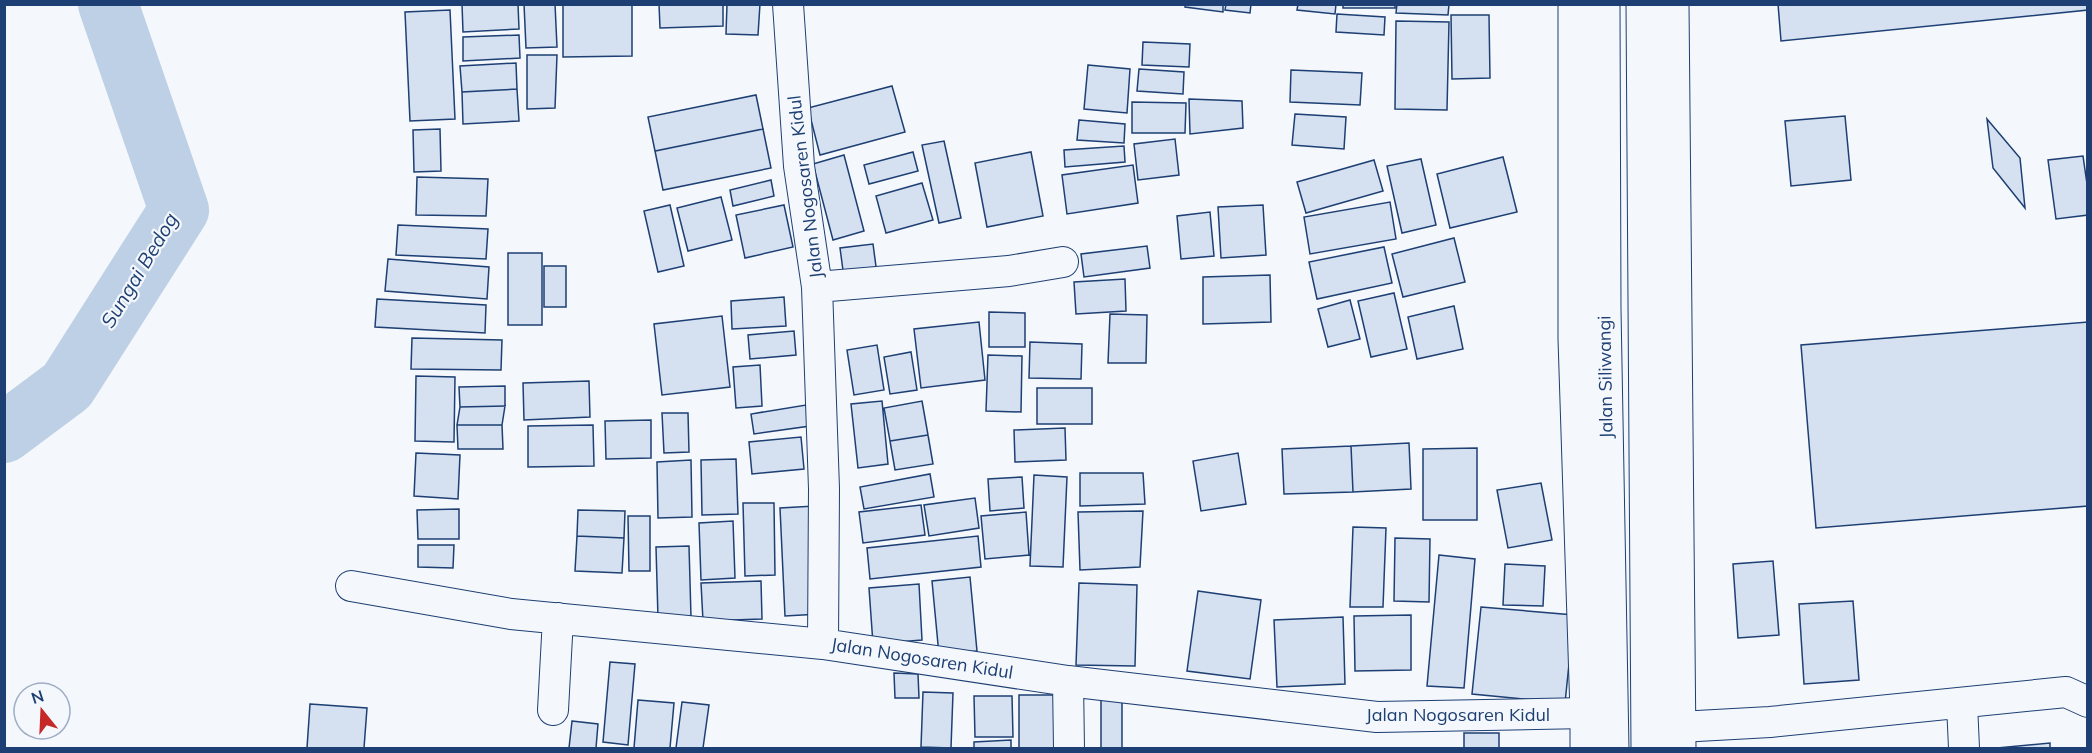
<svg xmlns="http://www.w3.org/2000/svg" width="2092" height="753" font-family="Mulish,sans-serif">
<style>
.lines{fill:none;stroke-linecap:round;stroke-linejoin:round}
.river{stroke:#bed0e5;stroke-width:60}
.building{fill:#d5e0f0;stroke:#1d3f73;stroke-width:1.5}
.street-casing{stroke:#1d3f73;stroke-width:32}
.secondary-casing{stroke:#1d3f73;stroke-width:35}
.highway-casing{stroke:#1d3f73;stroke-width:35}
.street{stroke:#f4f7fb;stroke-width:30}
.secondary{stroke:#f4f7fb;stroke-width:33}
.highway{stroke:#f4f7fb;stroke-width:33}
.labels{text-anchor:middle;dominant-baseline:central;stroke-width:4.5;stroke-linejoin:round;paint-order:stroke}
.street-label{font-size:18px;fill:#1d3f73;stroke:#f4f7fb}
.water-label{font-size:20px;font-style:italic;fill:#1d3f73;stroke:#f4f7fb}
</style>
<rect width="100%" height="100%" fill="#f4f7fb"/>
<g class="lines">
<path class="river" d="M4 433 67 386 179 210 108 4"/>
</g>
<path class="building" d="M462 4H518L519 29 463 32Z
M524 4H555L557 47 526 48Z
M563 4H632V56L563 57Z
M659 4H723V26L660 28Z
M727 4H760L758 35 726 34Z
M1185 4H1223V12L1185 7Z
M1226 4H1251L1250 13 1225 10Z
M1298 4H1336L1335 14 1297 10Z
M1343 4H1395V8H1343Z
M1397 4H1449L1448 15 1396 13Z
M1778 4H2088V10L1781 41Z
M450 10 455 119 410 121 405 12Z
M1337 14 1385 17 1384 35 1336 32Z
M1451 15H1489L1490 78 1452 79Z
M1396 21 1449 22 1447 110 1395 109Z
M519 35 520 58 463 61V37Z
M1143 42 1190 44 1189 67 1142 65Z
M527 55H557L555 108 527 109Z
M516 63 517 89 462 92 460 66Z
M1088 65 1130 69 1127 113 1084 109Z
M1139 69 1184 72 1183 94 1137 91Z
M1291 70 1362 73 1360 105 1290 102Z
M892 86 905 132 820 155 808 108Z
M517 89 519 121 463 124 462 92Z
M756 95 763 129 655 151 648 117Z
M1189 99 1242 101 1243 128 1190 134Z
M1132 102 1186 103 1185 133H1132Z
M1295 114 1346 117 1344 149 1292 145Z
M1845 116 1851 180 1791 186 1785 121Z
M1987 119 2020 158 2025 208 1993 168Z
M1079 120 1125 124 1124 143 1077 140Z
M440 129 441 171 414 172 413 130Z
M763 129 771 168 663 190 655 151Z
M1175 139 1179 175 1138 180 1134 144Z
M944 141 961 218 939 223 922 145Z
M1124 146 1125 162 1065 167 1064 150Z
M913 152 918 171 869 184 864 165Z
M1031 152 1043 216 987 227 975 163Z
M844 155 864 231 833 240 813 164Z
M2083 156 2088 191V215L2056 219 2048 160Z
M1503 157 1517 212 1450 228 1437 174Z
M1421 159 1436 225 1402 233 1387 166Z
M1374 160 1383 191 1306 213 1297 182Z
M1133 165 1138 203 1067 214 1062 175Z
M417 177 488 179 486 216 416 215Z
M771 180 774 196 733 206 730 190Z
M922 183 933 220 886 233 876 196Z
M721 197 732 240 688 251 677 208Z
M1390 202 1396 239 1310 254 1304 217Z
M670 205 684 266 658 272 644 211Z
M784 205 793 247 745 258 736 215Z
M1263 205 1266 255 1221 258 1218 207Z
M1210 212 1214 256 1181 259 1177 216Z
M398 225 488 229 486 259 396 255Z
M1454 238 1465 282 1403 297 1392 254Z
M873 244 877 274 844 278 840 248Z
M1147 246 1150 268 1084 277 1081 254Z
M1384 247 1392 283 1317 299 1309 262Z
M508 253H542V325H508Z
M388 259 489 267 487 299 385 291Z
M544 266H566V307H544Z
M1270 275 1271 322 1203 324V277Z
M1125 279 1126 311 1076 314 1074 282Z
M1394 293 1407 349 1371 357 1358 301Z
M784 297 786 326 732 329 731 301Z
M377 299 486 305 485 333 375 327Z
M1350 300 1360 339 1328 347 1318 309Z
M1454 306 1463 349 1417 359 1408 317Z
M989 312 1025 313V347H989Z
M1110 314 1147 315 1146 363H1108Z
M722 316 730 387 662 395 654 324Z
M979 322 985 380 921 388 914 329Z
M2088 322V506L1816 528 1801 345Z
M794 331 796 355 750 359 748 335Z
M412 338 502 340 501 370 411 369Z
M1030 342 1082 344 1081 379 1029 378Z
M877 345 884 390 854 395 847 350Z
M911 352 917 390 890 394 884 357Z
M988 355 1022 356 1021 412 986 411Z
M760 365 762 406 736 408 733 367Z
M416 376 455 377 454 442 415 441Z
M589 381 590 417 524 420 523 383Z
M505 386V406L460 407 459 387Z
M1037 388H1092V424H1037Z
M882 401 888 464 858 468 851 404Z
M922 401 928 435 890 441 884 408Z
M806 405 810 426 754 434 751 414Z
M505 406 502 425H457L460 407Z
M662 413H688L689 452 664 453Z
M651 420V458L606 459 605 421Z
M457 425H502L503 449H458Z
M593 425 594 466 528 467V426Z
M1065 428 1066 460 1015 462 1014 430Z
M928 435 933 464 895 470 890 441Z
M801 437 804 469 752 474 749 442Z
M1409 443 1411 489 1353 492 1351 446Z
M1351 446 1353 492 1284 494 1282 449Z
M1477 448V520H1423V449Z
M416 453 460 455 458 499 414 496Z
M1238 453 1246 504 1201 511 1193 461Z
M736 459 738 514 702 515 701 460Z
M691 460 692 517 658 518 657 462Z
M1080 473H1143L1145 504 1080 506Z
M930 474 934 497 864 509 860 487Z
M1034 475 1067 477 1063 567 1030 566Z
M1022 477 1024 508 990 511 988 479Z
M1541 483 1552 540 1508 548 1497 490Z
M975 498 979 528 929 536 924 505Z
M743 503H774L775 575 745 576Z
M921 505 925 535 863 543 859 512Z
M815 506 820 614 785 616 780 508Z
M459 509V539H418L417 510Z
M578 510 625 511 624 538 577 536Z
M1143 511 1140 567 1080 570 1078 512Z
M1026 512 1029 555 985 559 981 516Z
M628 516H650V571H629Z
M733 521 735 578 701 580 699 523Z
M1353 527 1386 528 1383 607H1350Z
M577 536 624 538 622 573 575 571Z
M978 536 981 567 870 579 867 548Z
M1395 538 1430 539 1429 602 1394 601Z
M418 545H454L453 568 418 567Z
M689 546 691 617 658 618 656 547Z
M1439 555 1475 559 1464 688 1427 686Z
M1773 561 1779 635 1738 638 1733 564Z
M1505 564 1545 566 1543 606 1503 605Z
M970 577 977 651 939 655 932 581Z
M761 581 762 619 703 621 701 583Z
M1079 583 1137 585 1135 666 1076 665Z
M919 584 922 640 873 644 869 588Z
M1198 591 1261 600 1250 679 1187 671Z
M1853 601 1859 680 1804 684 1799 604Z
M1481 607 1574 615 1565 703 1472 694Z
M1411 615V670L1355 671 1354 616Z
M1343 617 1345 684 1277 687 1274 620Z
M610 662 635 664 628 745 603 742Z
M894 673 918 674 919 698H895Z
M923 692 953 693 951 748 921 747Z
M1019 695H1059V748H1019Z
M974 696H1012L1013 737H975Z
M1101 699H1122V748H1101Z
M638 700 674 703 670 748H634Z
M682 702 709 705 703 748H676Z
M310 704 367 708 364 748H307Z
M572 721 598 724 596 748H569Z
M1464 733H1499V748H1464Z
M1011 740V748H974V742Z
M2050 743V748H1997Z"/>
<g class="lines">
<g class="street-casing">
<path id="street" d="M788 4 799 166 817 287 824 489 823 644 1068 681 1377 717 1587 713
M817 287 1009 271 1063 262
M351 586 511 614 823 644
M1068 681 1069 748
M1962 704 1964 748
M553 710 558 618
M1679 727 1770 722 2066 692 2088 702"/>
</g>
<g class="secondary-casing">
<path id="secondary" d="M1575 4V339L1587 713V748
M1672 4 1679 748"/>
</g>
<g class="highway-casing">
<path id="highway" d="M1603 4 1604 309 1612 748
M1643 4 1648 748"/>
</g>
<use href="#street" class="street"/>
<use href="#secondary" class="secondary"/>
<use href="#highway" class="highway"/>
</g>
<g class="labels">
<g class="street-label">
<text transform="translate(805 187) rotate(-97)">Jalan Nogosaren Kidul</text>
<text transform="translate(1605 377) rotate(-91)">Jalan Siliwangi</text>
<text transform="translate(922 658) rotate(9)">Jalan Nogosaren Kidul</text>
<text x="1458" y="714">Jalan Nogosaren Kidul</text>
</g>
<g class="water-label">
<text transform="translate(139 270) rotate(-59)">Sungai Bedog</text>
</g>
</g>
<rect width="2092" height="753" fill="none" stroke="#1d3f73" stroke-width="12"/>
<g transform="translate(42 711) rotate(342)"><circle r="28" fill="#f4f7fb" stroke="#9eadc5" stroke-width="1.5"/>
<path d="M0-4.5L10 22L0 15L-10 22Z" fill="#c62828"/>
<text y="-9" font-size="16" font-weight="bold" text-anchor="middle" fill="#1d3f73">N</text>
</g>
</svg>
